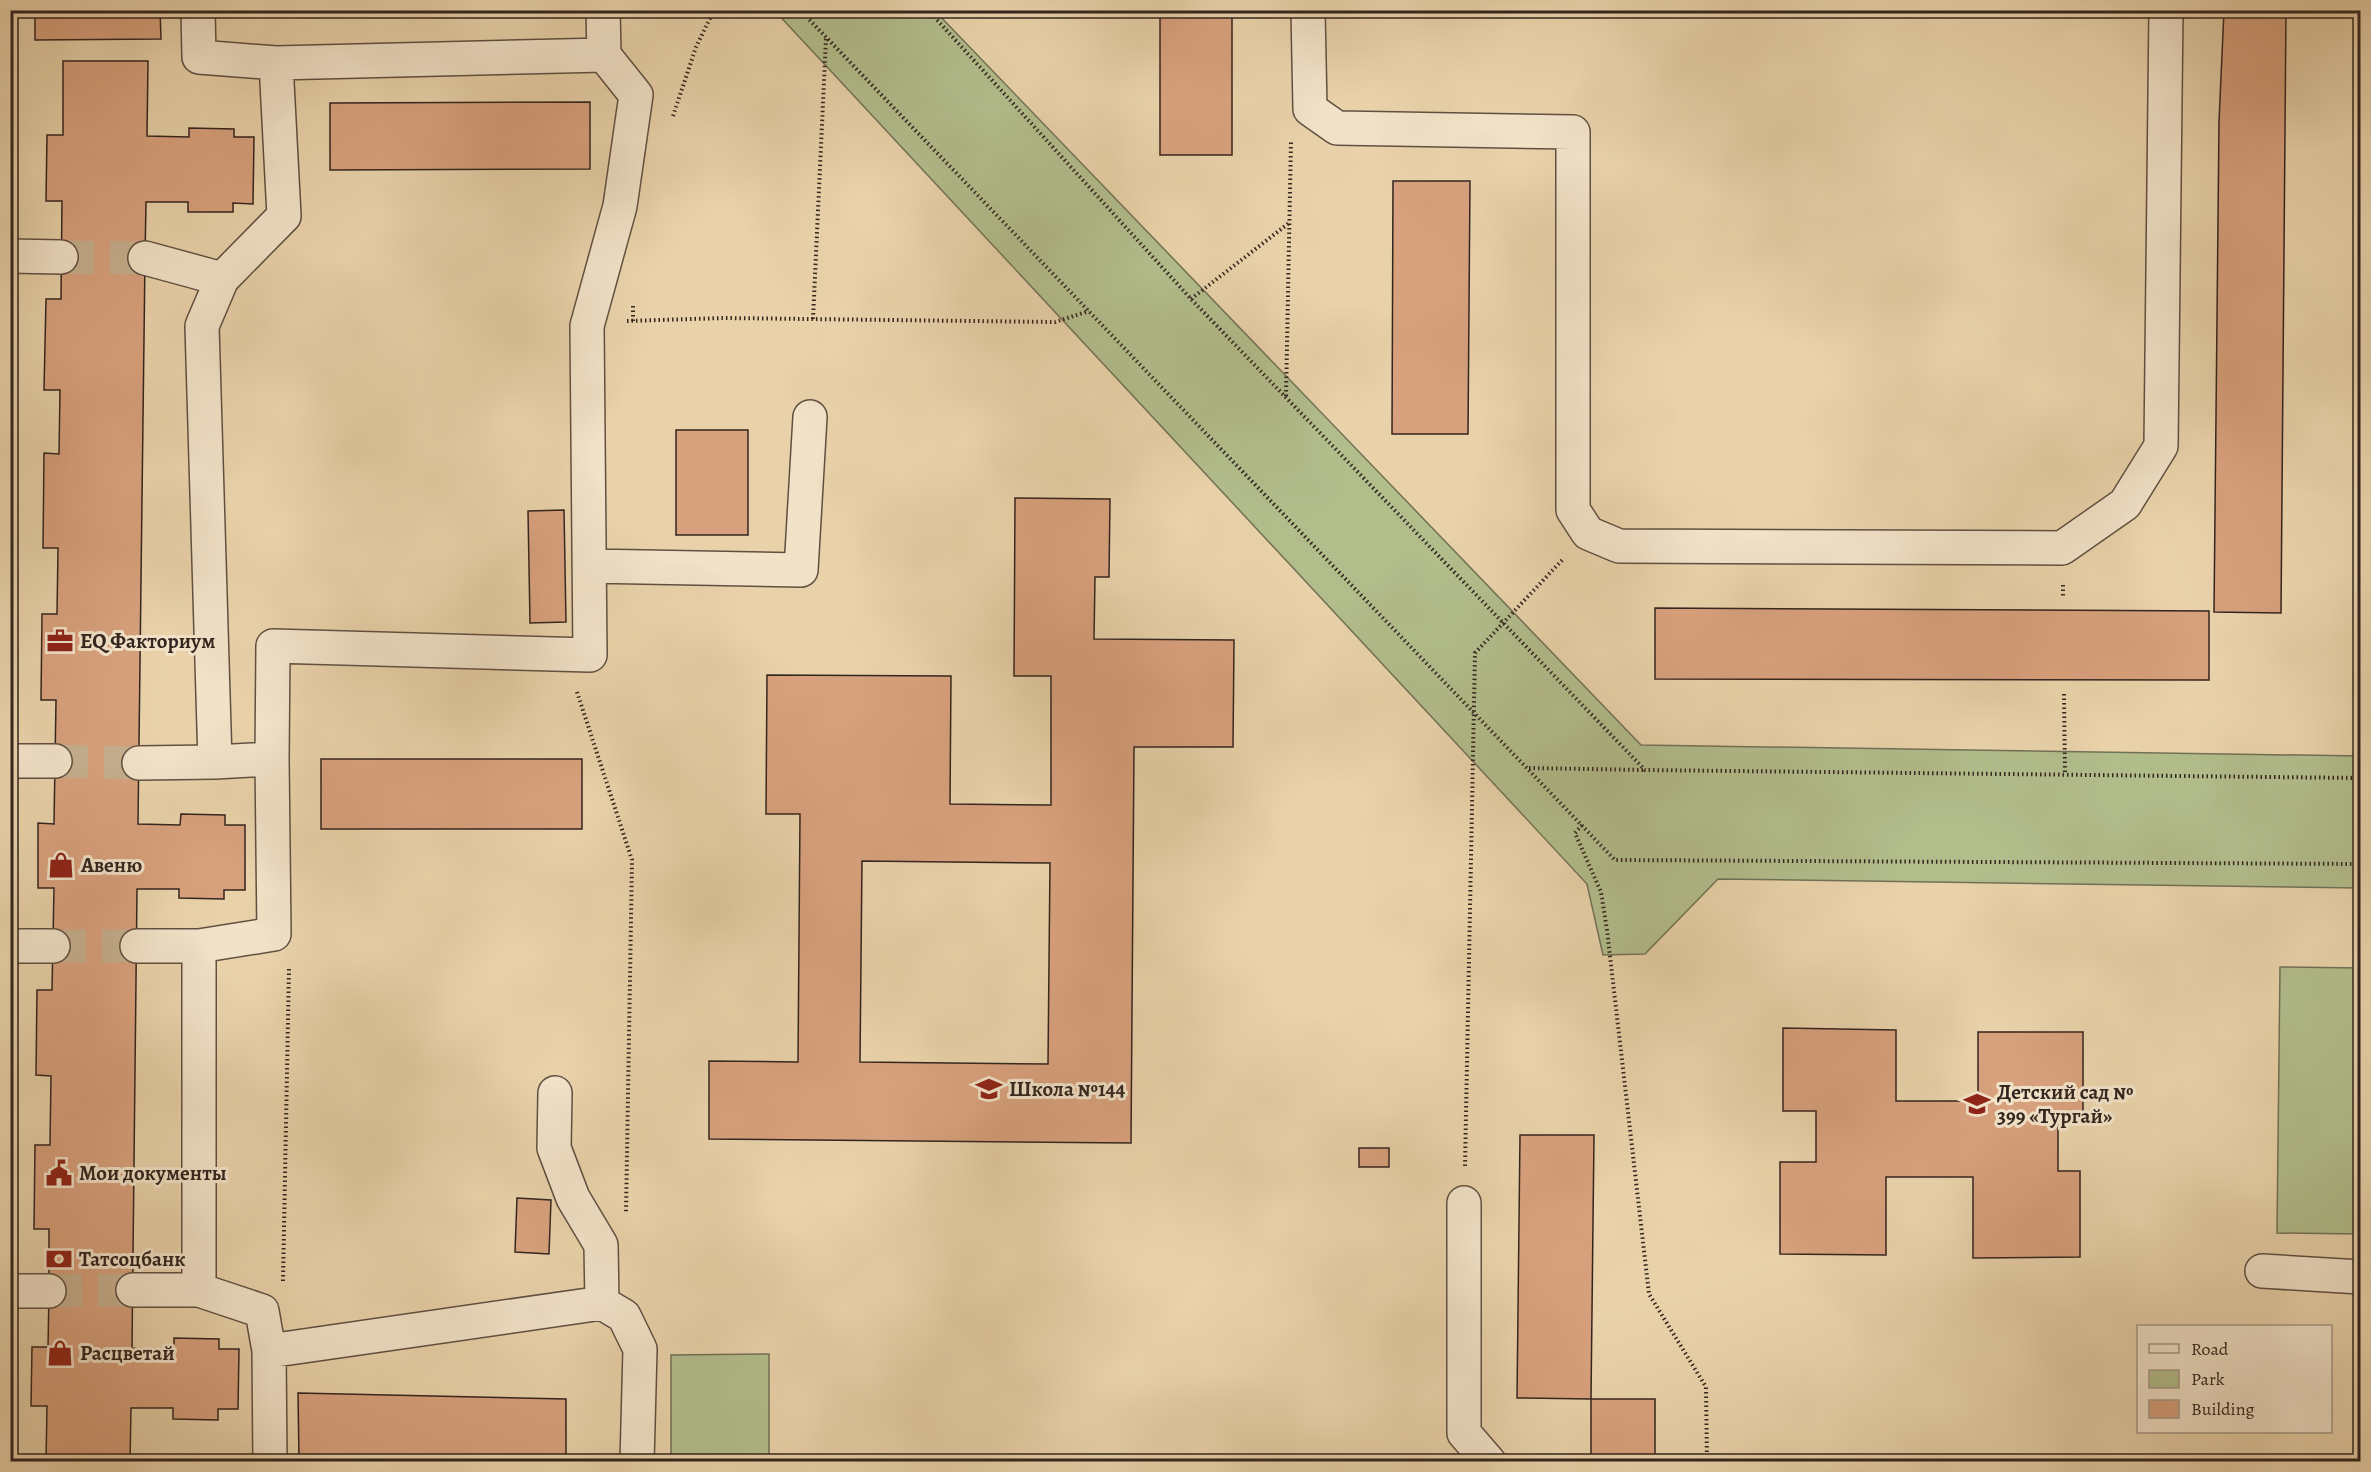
<svg xmlns="http://www.w3.org/2000/svg" width="2371" height="1472" font-family="Alegreya,serif">
<style>
.green{fill:#b2bd8c;stroke:#727156;stroke-width:1.5}
.building{fill:#d8a17d;stroke:#33251f;stroke-width:1.5;fill-rule:evenodd}
.lines{fill:none;stroke-linecap:round;stroke-linejoin:round}
.minor-tunnel{stroke:#c5af8e;stroke-width:33;stroke-dasharray:33 16;stroke-linecap:butt}
.minor-casing{stroke:#605042;stroke-width:36}
.path{stroke:#33251f;stroke-width:4;stroke-dasharray:1.5 3;stroke-linecap:butt}
.minor{stroke:#f1e2c8;stroke-width:33}
.labels{text-anchor:middle;dominant-baseline:central;stroke-width:6;stroke-linejoin:round;paint-order:stroke}
.poi-label{font-size:21px;font-weight:bold;fill:#33251f;stroke:#f1e2c8;text-anchor:start}
</style>
<rect width="100%" height="100%" fill="#e9d2aa"/>
<filter id="stains"><feTurbulence type="fractalNoise" baseFrequency=".00333" numOctaves="4"/><feColorMatrix values="0 0 0 0 .2 0 0 0 0 .09 0 0 0 0 .02 0 0 0 .5 -.17"/></filter>
<radialGradient id="worn" r=".72"><stop offset=".6" stop-color="#630" stop-opacity="0"/><stop offset="1" stop-color="#630" stop-opacity=".3"/></radialGradient>
<path class="green" d="M775 11H935L1641 745 2360 756V888L1718 879 1645 954 1603 955 1587 884Z
M2280 967 2360 968V1234L2277 1233Z
M769 1354V1461H671V1355Z"/>
<path class="building" d="M35 10H160L161 39 35 40Z
M1160 10H1232V155H1160Z
M2224 10H2286L2281 613 2214 612 2219 122Z
M63 61H148L147 136 189 137V128L234 129V137H254L253 204 233 203V212H188V202H146L145 258 138 824 180 825 181 814 225 815V825H245V890H224V899L179 898V889H137L132 1348 174 1349V1338L219 1339V1349H239L238 1409H218V1420L173 1419V1408H131L130 1462H46L47 1406H31L32 1347H48L49 1291V1229H34L35 1145H50L51 1076 36 1075 37 990H52L54 888H38V823L54 824 56 700H41L42 614H57L58 548H43L44 453 59 454 60 390H44L46 299H61L62 201H46L47 135H63Z
M590 102V169L330 170V103Z
M1393 181H1470L1468 434H1392Z
M676 430H748V535H676Z
M1015 498 1110 499 1109 577H1095L1094 639 1234 640 1233 747H1134L1131 1143 709 1139V1061L798 1062 800 814H766L767 675 951 676 950 804 1051 805V676H1014ZM862 861 1050 863 1048 1064 860 1062Z
M564 510 566 622 530 623 528 511Z
M1655 608 2209 611V680L1655 679Z
M321 759H582V829H321Z
M1783 1028 1896 1030V1101H1978V1032H2083V1121H2058V1171H2080V1257L1973 1258V1177H1886V1255L1780 1254V1162H1816V1111H1783Z
M1520 1135H1594L1591 1399 1517 1398Z
M1359 1148H1389V1167H1359Z
M517 1198 551 1200 549 1254 515 1252Z
M298 1393 566 1399V1462L299 1460Z
M1591 1399H1655V1462H1591Z"/>
<g class="lines">
<path class="minor-tunnel" d="M61 257 145 258
M55 761 139 763
M53 946H137
M49 1291 133 1290"/>
<g class="minor-casing">
<path id="minor" d="M198 10 199 57 276 63 284 216 222 279 202 326 215 762 272 759 274 934 199 946V1290L262 1311 269 1351 270 1462
M1308 10 1310 109 1337 128 1573 132V510L1588 533 1619 546 2062 548 2125 504 2161 446 2166 10
M276 63 604 55 603 10
M10 256 61 257
M145 258 222 279
M589 566 801 570 810 417
M272 759 273 646 590 655 587 326 620 206 636 95 604 55
M10 761H55
M139 763 215 762
M10 946H53
M137 946H199
M555 1093 554 1148 573 1198 601 1245 602 1303
M1464 1203V1433L1489 1462
M2262 1271 2360 1277
M133 1290H199
M10 1291H49
M269 1351 602 1303 624 1316 640 1349 637 1462"/>
</g>
<path class="path" d="M800 10 1615 860 2360 864
M928 10 1191 299 1645 770 2360 778
M673 116 696 47 714 10
M1191 299 1289 223
M813 319 826 38
M627 321 724 318 1055 322 1089 311
M633 321V306
M1286 396 1291 140
M2063 585V598
M577 692 632 860 626 1213
M2064 694 2065 775
M1529 768 1644 770
M1582 825 1575 833 1601 892 1607 930 1649 1294 1706 1387 1707 1462
M1465 1166 1475 653 1564 558
M283 1281 289 968"/>
<use href="#minor" class="minor"/>
</g>
<defs>
<g id="office-bare" transform="scale(2.07)"><path d="M-6-3h4V-5.5h4V-3h4V5H-6ZM-1-4.5V-3h2v-1.5ZM-6 0V1H6V0Z" fill="#8f2418" stroke="#f1e2c8" stroke-width="2.5" paint-order="stroke"/></g>
<g id="shop-bare" transform="scale(2.07)"><path d="M-5-2.5h2.3a2.7 3.5 0 0 1 5.4 0H5L5.5 6h-11ZM-1.5-2.5h3a1.5 2.3 0 0 0-3 0Z" fill="#8f2418" stroke="#f1e2c8" stroke-width="2.5" paint-order="stroke"/></g>
<g id="school-bare" transform="scale(2.07)"><path d="M0-5L7-2L0 1L-7-2ZM-4 1L0 2.5L4 1V4Q0 6-4 4Z" fill="#8f2418" stroke="#f1e2c8" stroke-width="2.5" paint-order="stroke"/></g>
<g id="civic-bare" transform="scale(2.07)"><path d="M-.6-6.5H3V-4.5H.6V-3L4-1V1h2V6H-6V1h2V-1L-.6-3ZM-1.2 2.5V6h2.4V2.5Z" fill="#8f2418" stroke="#f1e2c8" stroke-width="2.5" paint-order="stroke"/></g>
<g id="bank-bare" transform="scale(2.07)"><path d="M-6-4H6V4H-6ZM0-2.3a2.3 2.3 0 1 0 0 4.6a2.3 2.3 0 1 0 0-4.6Z" fill="#8f2418" stroke="#f1e2c8" stroke-width="2.5" paint-order="stroke"/></g>
</defs>
<g fill-rule="evenodd">
<use href="#office-bare" x="60" y="641"/>
<use href="#shop-bare" x="61" y="865"/>
<use href="#school-bare" x="989" y="1089"/>
<use href="#school-bare" x="1977" y="1104"/>
<use href="#civic-bare" x="59" y="1173"/>
<use href="#bank-bare" x="59" y="1259"/>
<use href="#shop-bare" x="60" y="1353"/>
</g>
<g class="labels">
<g class="poi-label">
<text x="80" y="641">EQ Факториум</text>
<text x="81" y="865">Авеню</text>
<text x="1009" y="1089">Школа №144</text>
<text x="1997" y="1092">Детский сад №<tspan x="1997" dy="24">399 «Тургай»</tspan></text>
<text x="79" y="1173">Мои документы</text>
<text x="79" y="1259">Татсоцбанк</text>
<text x="80" y="1353">Расцветай</text>
</g>
</g>
<rect width="2371" height="1472" fill="none" stroke="#e9d2aa" stroke-width="36"/>
<rect x="12" y="12" width="2347" height="1448" fill="none" stroke="#33251f" stroke-width="3"/>
<rect x="18" y="18" width="2335" height="1436" fill="none" stroke="#33251f" stroke-width="1.5"/>
<rect x="2137" y="1325" width="195" height="108" fill="#f1e2c8" stroke="#a59684" stroke-width="1.5"/>
<rect x="2149" y="1344" width="30" height="9" fill="#f1e2c8" stroke="#a59684" stroke-width="1.5"/>
<text x="2191" y="1355" font-size="18" fill="#33251f">Road</text>
<rect x="2149" y="1370" width="30" height="18" fill="#b2bd8c" stroke="#a59684" stroke-width="1.5"/>
<text x="2191" y="1385" font-size="18" fill="#33251f">Park</text>
<rect x="2149" y="1400" width="30" height="18" fill="#d8a17d" stroke="#a59684" stroke-width="1.5"/>
<text x="2191" y="1415" font-size="18" fill="#33251f">Building</text>
<rect width="100%" height="100%" filter="url(#stains)"/>
<rect width="100%" height="100%" fill="url(#worn)"/>
</svg>
